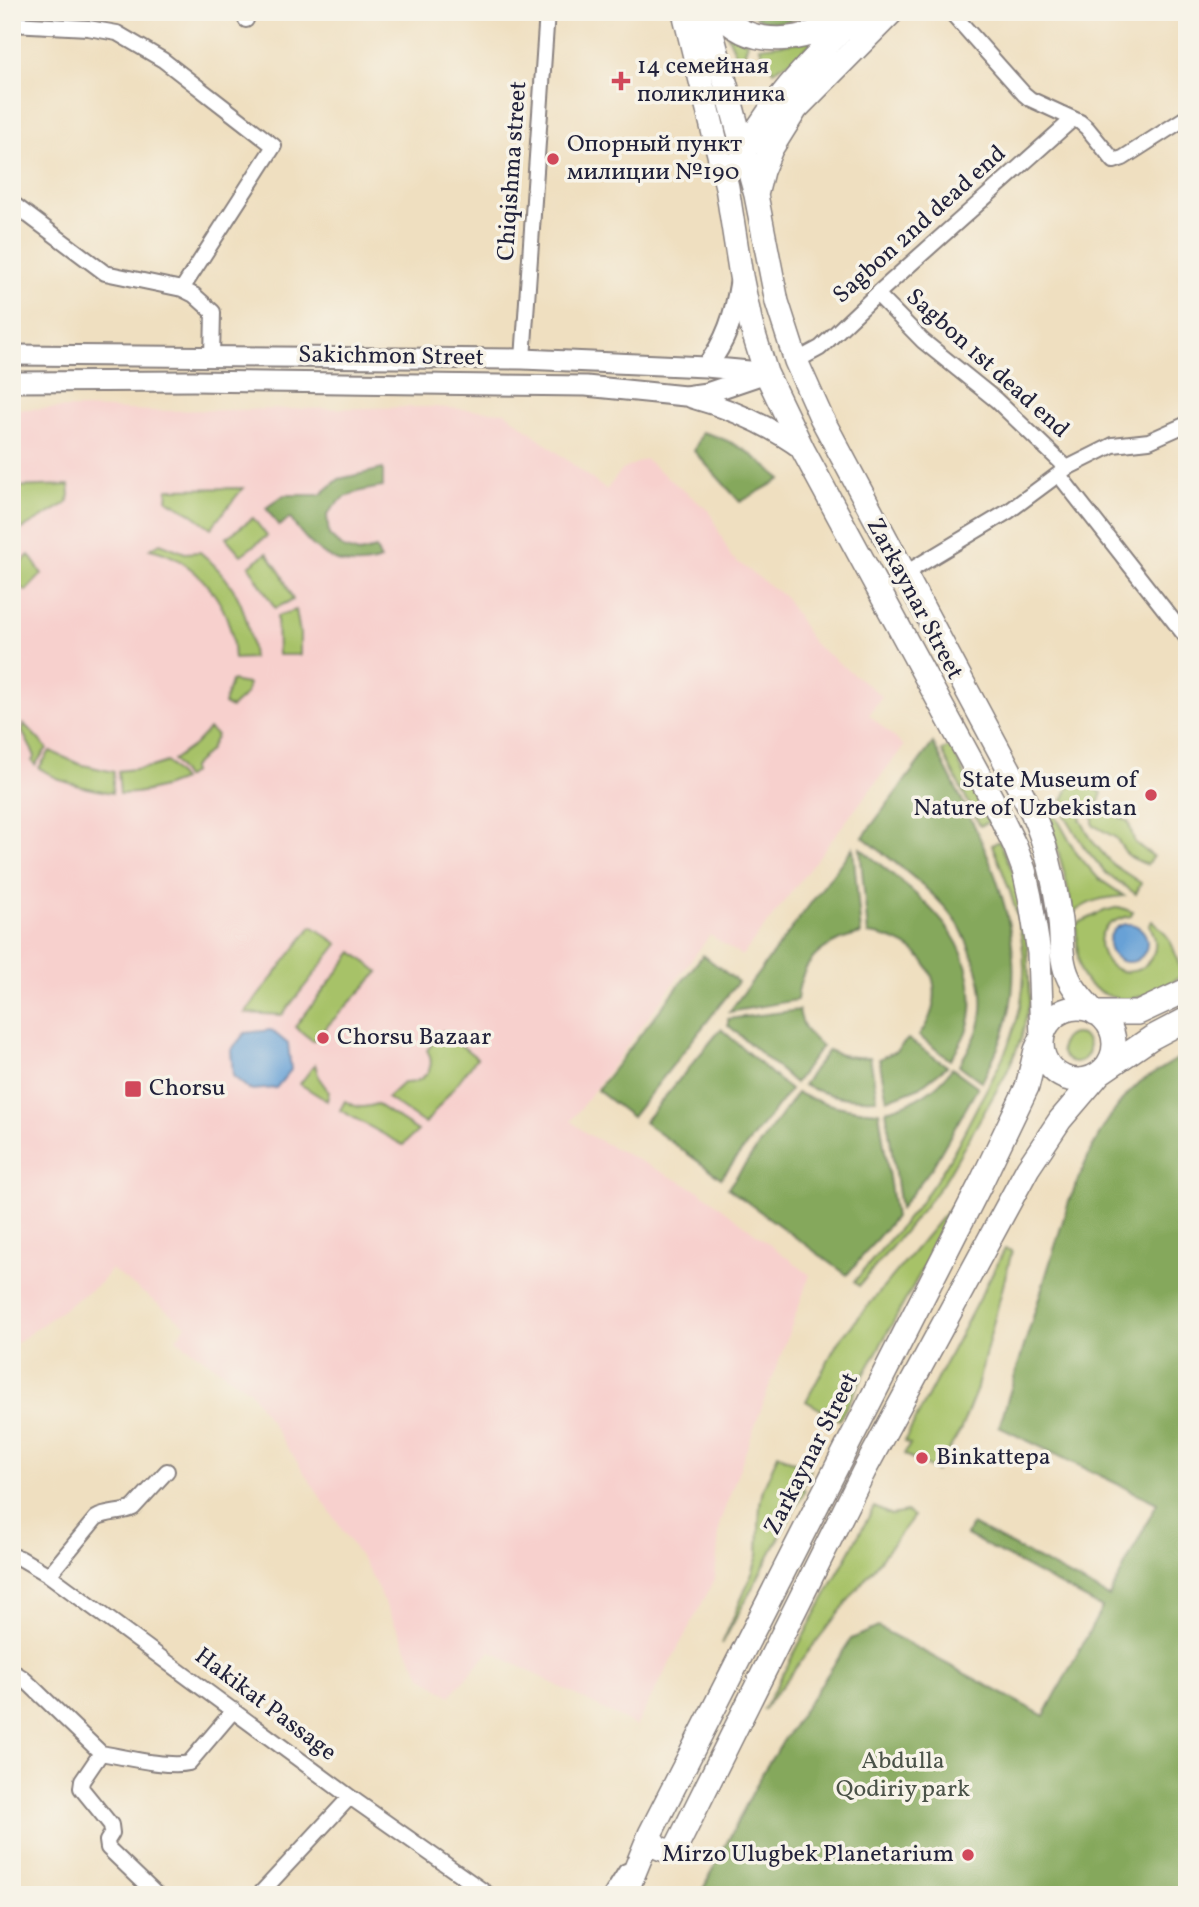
<svg xmlns="http://www.w3.org/2000/svg" width="1199" height="1907" font-family="Vollkorn,serif">
<style>
.built{fill:#f7d0cd}
.green{fill:#a7c268;stroke:#647252;stroke-width:2}
.forest{fill:#85a85c;stroke:#54654c;stroke-width:2}
.water{fill:#67a1d6;stroke:#446288;stroke-width:2}
.lines{fill:none;stroke-linecap:round;stroke-linejoin:round}
.minor-casing{stroke:#88807e;stroke-width:18}
.secondary-casing{stroke:#88807e;stroke-width:23}
.primary-casing{stroke:#88807e;stroke-width:26}
.minor{stroke:#fff;stroke-width:14}
.secondary{stroke:#fff;stroke-width:19}
.primary{stroke:#fff;stroke-width:23}
.poi-dot{fill:#d1495b;stroke:#f7f3e8;stroke-width:2.5}
.labels{text-anchor:middle;dominant-baseline:central;stroke-width:7;stroke-linejoin:round;paint-order:stroke}
.poi-label{font-size:24px;fill:#22223b;stroke:#f7f3e8;text-anchor:start}
.street-label{font-size:24px;fill:#22223b;stroke:#f7f3e8}
.park-label{font-size:24px;fill:#4a5248;stroke:#f7f3e8}
</style>
<rect width="100%" height="100%" fill="#f7f3e8"/>
<filter id="ink" filterUnits="userSpaceOnUse"><feTurbulence type="fractalNoise" baseFrequency=".0143" numOctaves="2"/><feDisplacementMap in="SourceGraphic" scale="14" xChannelSelector="R" yChannelSelector="G"/><feConvolveMatrix kernelMatrix="1 2 1 2 8 2 1 2 1" color-interpolation-filters="sRGB"/></filter>
<filter id="wash" filterUnits="userSpaceOnUse"><feTurbulence type="fractalNoise" baseFrequency=".00686" numOctaves="4" result="noise"/><feDisplacementMap in="SourceGraphic" scale="28" xChannelSelector="R" yChannelSelector="G"/><feGaussianBlur stdDeviation="1.57" result="paint"/><feColorMatrix in="noise" values="0 0 0 0 0 0 0 0 0 0 0 0 0 0 0 0 0 1.4 0 .05"/><feComposite in="paint" operator="in"/></filter>
<g filter="url(#wash)">
<rect width="100%" height="100%" fill="#efdfc0"/>
<path class="built" d="M433 407 505 412 606 490 622 470 645 459 709 511 731 557 785 597 813 643 882 696 869 715 904 746 742 956 710 935 571 1121 587 1134 701 1192 810 1275 720 1522 715 1579 636 1726 490 1651 450 1696 422 1676 412 1659 368 1569 250 1391 176 1339 186 1325 111 1269 100 1283 12 1346V409L87 408 151 411Z"/>
<path class="green" d="M727 34 748 42 741 65Z
M815 40 795 58 773 71 759 47Z
M69 485 70 495 67 503 12 535V487Z
M243 488 211 528 189 512 167 500 168 489Z
M253 518 267 536 241 555 226 538Z
M160 543 185 553 200 552C238 584 248 611 253 658L234 659C233 650 233 640 231 632 222 593 189 557 150 549Z
M267 553 282 575 293 600 275 608 249 566Z
M29 555 42 574 26 591 12 582V571Z
M296 610 300 633V655H278L277 616Z
M231 681 248 684 246 694 231 708 224 704Z
M24 724 47 748 35 765 32 761 35 756 22 731Z
M209 729 217 735 209 751 192 767V773L185 778 173 760 194 745Z
M950 746 989 822 980 826 942 751Z
M50 751 79 764 114 772 112 793 83 787 60 780 39 768Z
M167 762 182 780C161 789 143 794 120 794L118 771 151 767Z
M1075 774 1087 782V784L1102 793 1097 807 1128 821 1135 843 1153 856 1147 865 1128 856 1116 838 1093 825V818L1083 812 1080 819 1093 842 1112 864 1141 883 1136 894 1106 873 1084 847 1060 807Z
M1050 806 1077 854 1098 878 1124 896C1102 898 1090 900 1073 913L1065 876 1046 808Z
M999 841 1015 877 1026 918 1030 1001 1021 1039 1006 1074 945 1180 920 1213 859 1286 854 1282C883 1246 916 1212 941 1173 955 1151 967 1126 979 1103 1002 1062 1023 1022 1024 973 1025 929 1009 885 992 845Z
M1119 907 1133 912 1131 916C1119 918 1105 923 1101 936 1099 943 1101 951 1104 957 1121 990 1173 962 1149 925L1152 921C1172 935 1176 954 1182 976 1154 992 1127 1011 1096 989 1090 986 1083 980 1081 973 1077 962 1077 937 1076 924L1104 911Z
M312 926 338 944 282 1015 245 1013Z
M353 952 379 972 313 1041 295 1027Z
M443 1031 477 1058 425 1124 387 1098 403 1083C422 1084 438 1069 427 1050Z
M1061 1048a14 14 0 1 1 28 0a14 14 0 1 1-28 0Z
M315 1064 319 1078 329 1092 327 1101 300 1084Z
M345 1101C356 1108 365 1109 376 1104L418 1131 403 1145 340 1110Z
M953 1204 956 1207 941 1236 839 1420 806 1401 838 1342Z
M1005 1249 1012 1251 976 1391 960 1431 936 1471 904 1454 910 1444 904 1442Z
M778 1454 810 1470 802 1488 805 1490 722 1644 752 1574 758 1555 760 1504 763 1489Z
M874 1507 891 1515 907 1512 914 1516 763 1710Z"/>
<path class="forest" d="M749 12H808C789 24 767 27 749 12Z
M702 432C739 442 753 455 781 479L740 502 694 451Z
M383 469V487C358 491 342 493 327 515L329 535 343 548 359 553 376 549 381 560C339 574 313 552 290 518L279 526 266 508 284 495H320L339 479Z
M933 743C974 826 1032 920 1008 1017 1003 1040 992 1061 982 1082L959 1065C965 1054 973 1044 977 1032 985 1012 983 989 977 969 972 954 966 938 958 924 938 893 892 861 863 837Z
M853 847 861 934C823 943 801 959 797 1000L729 1012Z
M860 848C889 872 930 902 951 933 969 959 978 1002 966 1032 962 1042 956 1051 950 1060L919 1036C955 986 925 940 868 934Z
M703 955 738 982 632 1117 597 1090Z
M799 1010C802 1026 808 1036 822 1046L795 1083 728 1025V1019Z
M721 1029 790 1090 721 1178 644 1122Z
M908 1039 947 1066 920 1087 887 1100 879 1059 896 1051Z
M828 1050C841 1057 855 1058 870 1057L877 1099C849 1100 828 1096 803 1085Z
M1187 1053V1895H700L764 1770 851 1639 878 1627 1044 1716 1102 1608 967 1535 972 1524 1109 1597 1157 1503 999 1427 1069 1201 1092 1148 1106 1123 1123 1099 1140 1082Z
M952 1068 978 1087 933 1166 900 1209 886 1110C914 1103 936 1091 952 1068Z
M797 1093C824 1105 850 1110 879 1112L895 1217 847 1275 728 1188Z"/>
<path class="water" d="M1109 943a19 19 0 1 1 38 0a19 19 0 1 1-38 0Z
M271 1030 288 1044 291 1070 276 1088 250 1090 233 1076 231 1050 245 1033Z"/>
</g>
<g filter="url(#ink)">
<g class="lines">
<g class="minor-casing">
<path id="minor" d="M951 12 1024 94 1030 99 1080 122 1087 128 1114 161 1123 158 1187 117
M246 20V12
M12 24 88 28 117 33 163 60 274 146 182 289
M12 203 105 273 182 289 194 295 213 312 212 357
M877 294 923 341 996 400 1067 468
M523 359 547 12
M796 361 820 348 877 294 1073 119
M1059 475 1187 638
M904 574 1009 511 1067 468 1113 445 1149 441 1187 424
M12 1556 20 1558 49 1575 350 1797 489 1895
M49 1575 96 1518C108 1511 121 1514 133 1508L167 1471
M12 1671 23 1678 101 1753
M157 1895 108 1848 107 1841 112 1833 111 1825 81 1788 82 1781 101 1753C124 1757 168 1768 189 1763L234 1710
M259 1895 350 1797
M611 1895 626 1871"/>
</g>
<g class="secondary-casing">
<path id="secondary" d="M12 355 523 359 706 367 760 372
M706 367C726 342 735 314 740 282
M12 382 193 381 586 386 685 396 707 393 766 373
M692 398C732 409 769 425 803 450"/>
</g>
<g class="primary-casing">
<path id="primary" d="M706 12 756 195 777 302 796 361 821 417 1032 812C1047 846 1055 883 1060 921 1062 940 1060 961 1069 979 1075 992 1086 1002 1095 1013H1138L1187 990
M718 12C752 52 805 41 846 19
M741 159C768 101 815 57 860 12
M756 195 762 171 771 149 796 109 892 12
M1042 1044a36 36 0 1 1 72 0a36 36 0 1 1-72 0Z
M650 1834C654 1848 663 1853 676 1848L864 1471 1028 1168 1060 1120 1100 1073 1151 1038 1187 1019
M625 1895 650 1834 981 1183 1027 1087 1036 1050 1042 1037 1039 953 1030 897 1024 870 1015 846 994 803 803 450 766 373 751 325 741 276 727 187 684 12"/>
</g>
<use href="#minor" class="minor"/>
<use href="#secondary" class="secondary"/>
<use href="#primary" class="primary"/>
</g>
</g>
<g class="poi-dot">
<path d="M617.5 70.5h7v7h7v7h-7v7h-7v-7h-7v-7h7z"/>
<circle cx="553" cy="159" r="7"/>
<circle cx="1151" cy="795" r="7"/>
<circle cx="323" cy="1038" r="7"/>
<rect x="124" y="1080" width="18" height="18" rx="3.5"/>
<circle cx="922" cy="1458" r="7"/>
<circle cx="968" cy="1855" r="7"/>
</g>
<g class="labels">
<g class="poi-label">
<text x="637" y="67">14 семейная<tspan x="637" dy="28">поликлиника</tspan></text>
<text x="567" y="145">Опорный пункт<tspan x="567" dy="28">милиции №190</tspan></text>
<text x="1137" y="781" text-anchor="end">State Museum of<tspan x="1137" dy="28">Nature of Uzbekistan</tspan></text>
<text x="337" y="1038">Chorsu Bazaar</text>
<text x="149" y="1089">Chorsu</text>
<text x="936" y="1458">Binkattepa</text>
<text x="954" y="1855" text-anchor="end">Mirzo Ulugbek Planetarium</text>
</g>
<g class="street-label">
<text transform="translate(513 171) rotate(-86)">Chiqishma street</text>
<text transform="translate(920 225) rotate(-42)">Sagbon 2nd dead end</text>
<text transform="translate(391 357) rotate(1)">Sakichmon Street</text>
<text transform="translate(987 364) rotate(42)">Sagbon 1st dead end</text>
<text transform="translate(914 599) rotate(62)">Zarkaynar Street</text>
<text transform="translate(812 1454) rotate(-63)">Zarkaynar Street</text>
<text transform="translate(265 1705) rotate(37)">Hakikat Passage</text>
</g>
<g class="park-label">
<text x="903" y="1762">Abdulla<tspan x="903" dy="28">Qodiriy park</tspan></text>
</g>
</g>
<rect width="1199" height="1907" fill="none" stroke="#f7f3e8" stroke-width="42"/>
</svg>
